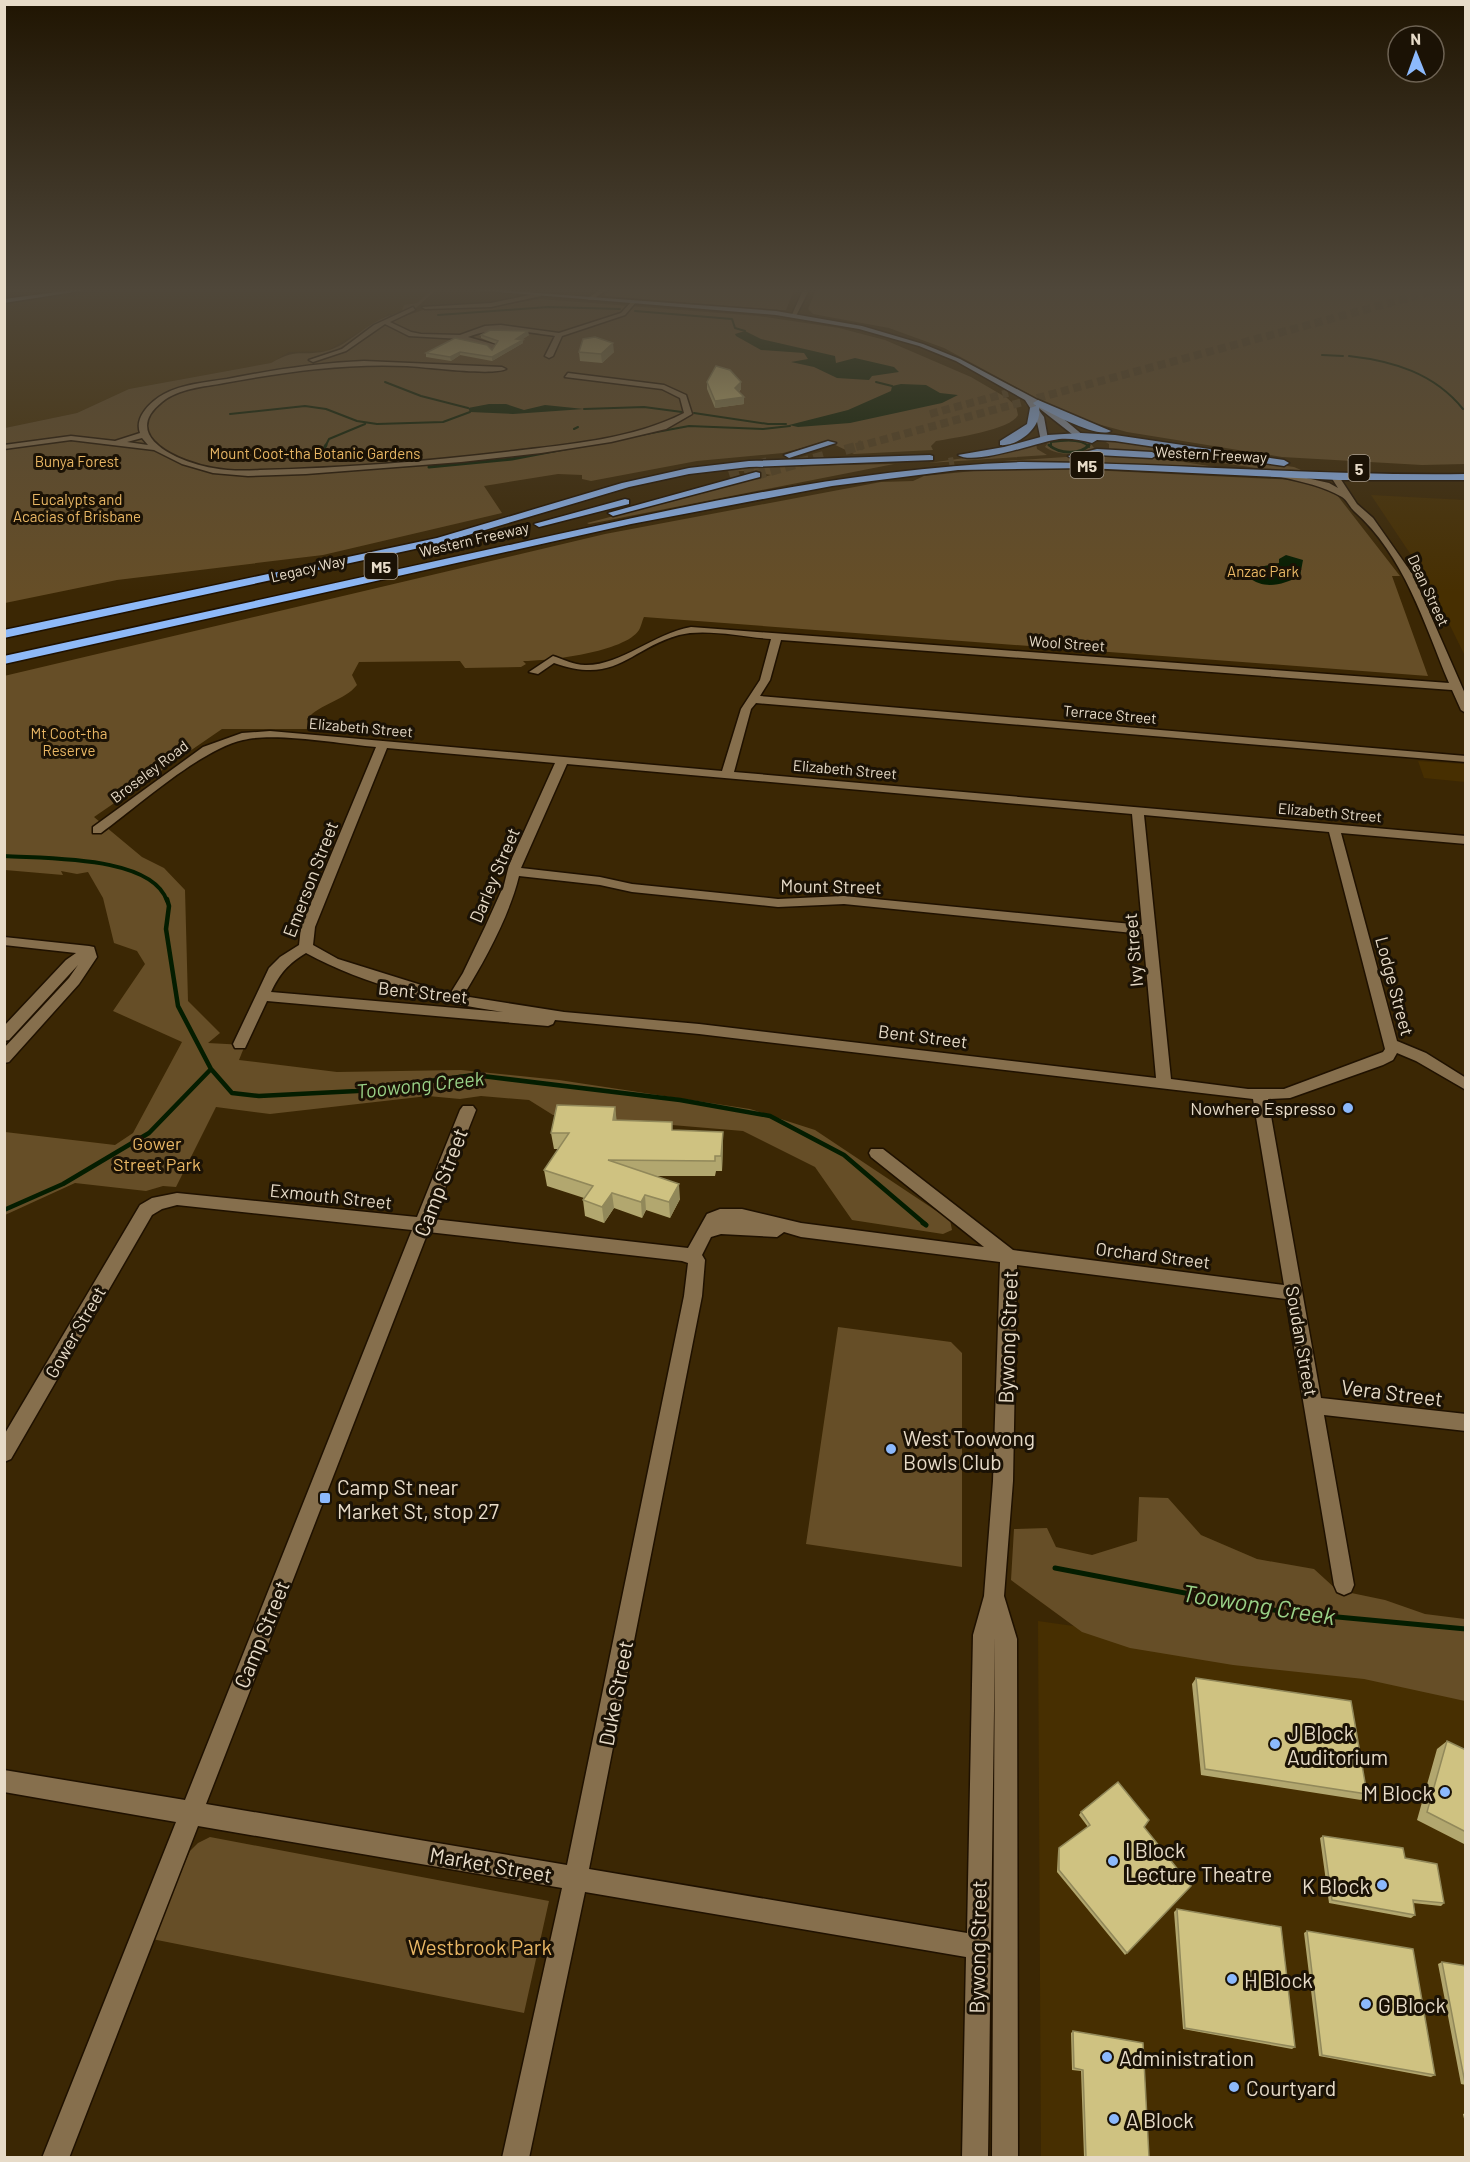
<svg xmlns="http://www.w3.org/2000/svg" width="1470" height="2162" font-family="Barlow,sans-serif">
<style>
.built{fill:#472f01}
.green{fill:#664e27}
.water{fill:#041d00}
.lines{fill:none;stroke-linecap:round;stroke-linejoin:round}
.stream-far4{stroke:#041d00;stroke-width:2}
.stream-far3{stroke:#041d00;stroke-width:3}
.stream-far2{stroke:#041d00;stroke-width:4}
.stream-far1{stroke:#041d00;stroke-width:4.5}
.stream{stroke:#041d00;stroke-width:5}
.highway-tunnel-far1{stroke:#554221;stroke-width:8;stroke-dasharray:8 4.5;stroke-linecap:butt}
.highway-tunnel{stroke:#554221;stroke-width:10;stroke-dasharray:10 5;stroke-linecap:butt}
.minor-casing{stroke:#1f1100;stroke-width:3}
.major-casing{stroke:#1f1100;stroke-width:3}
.highway-casing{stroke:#1f1100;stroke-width:3}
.minor{fill:#866f4d;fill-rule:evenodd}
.major{fill:#8b9bb4;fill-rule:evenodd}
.highway{fill:#8eb9f8;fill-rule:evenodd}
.wall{fill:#b2a76f}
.shaded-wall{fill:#91885a}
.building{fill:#cfc281;stroke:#91885a;stroke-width:1.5}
.poi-dot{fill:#8cb9fc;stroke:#1b1205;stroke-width:2}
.labels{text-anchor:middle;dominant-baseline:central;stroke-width:6;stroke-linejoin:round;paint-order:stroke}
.far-park-label{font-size:15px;fill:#e9b765;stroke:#1b1205}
.far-street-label{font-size:15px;fill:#e7dbc8;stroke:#1b1205}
.shield{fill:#1b1205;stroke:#aa9f8e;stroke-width:1.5}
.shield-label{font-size:16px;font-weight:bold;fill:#e7dbc8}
.street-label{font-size:18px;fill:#e7dbc8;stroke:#1b1205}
.poi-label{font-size:18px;fill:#e7dbc8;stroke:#1b1205;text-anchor:end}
.park-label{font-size:18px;fill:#e9b765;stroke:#1b1205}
.water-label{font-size:20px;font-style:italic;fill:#99d187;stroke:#1b1205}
.near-street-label{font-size:21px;fill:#e7dbc8;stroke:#1b1205}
.near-poi-label{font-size:21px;fill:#e7dbc8;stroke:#1b1205;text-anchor:start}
.near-park-label{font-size:21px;fill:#e9b765;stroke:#1b1205}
.near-water-label{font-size:24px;font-style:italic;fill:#99d187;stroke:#1b1205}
</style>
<rect width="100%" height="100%" fill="#3b2704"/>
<path class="built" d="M121 290H432L417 303 409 304 402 313 389 314 327 351 289 352 271 363 129 389 77 413 5 428 4 304Z
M1371 495 1465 500V656L1427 579Z
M1418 761 1465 764V782L1424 778Z
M1038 1621 1465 1681V2157H1041Z"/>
<path class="green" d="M432 290H436L409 314 391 315 334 352H343L391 321 423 310 488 307 540 299 758 316 839 328 885 340 971 377 1007 398 1016 406 1018 415C1011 430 953 438 936 441L931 446 933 450 854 454 827 441 783 453 697 461 591 481 582 479V475L558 474 484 486 502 513 323 555 117 580 5 603V428L77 413 129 389 271 363C298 347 301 357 326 351 350 346 371 316 401 313L404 305 417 303Z
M610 290H794L786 310H780L606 296 604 295Z
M816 290H1465V464L1422 465 1282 457 1127 432 1072 417 944 348 889 328 813 314 808 309Z
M1072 438 1089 441 1094 448C1082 456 1057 456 1045 447L1050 440Z
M1101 439 1294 467 1301 470 1284 472 1146 452 1109 451V444Z
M1036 443 1037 449 1047 455 929 463 986 455Z
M1127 453 1228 469 1004 461Z
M894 464 589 524 587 523 771 475 746 471H719L781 466Z
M1003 468 1069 469 1295 480 1321 487 1337 495 1400 576H1392L1428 676 644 617C642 621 641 627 639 630 625 652 548 661 523 661L526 664 521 667 465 668 460 661 359 662 352 675 357 685C344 701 321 703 307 719L310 725 320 729H222L94 817 142 857 164 868 185 890 188 1001 220 1033 208 1043 245 1045 239 1060 337 1072 461 1070 559 1080 750 1109 815 1130 950 1220 952 1230 943 1234 852 1220 815 1167 743 1131 553 1115 529 1100 481 1096 460 1099 428 1096 270 1114 216 1107 176 1187 163 1186 146 1191 75 1183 5 1215V1132L115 1145 133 1133 182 1042 113 1011 145 964 137 951 114 943 103 898 88 872 77 874 61 871 63 875 5 870 4 676 605 534 881 482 913 481 924 476Z
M838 1327 951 1342 962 1353V1567L806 1544Z
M1139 1497 1168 1498 1201 1535 1257 1559 1314 1569 1337 1590 1385 1600 1425 1614 1465 1619V1701L1364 1679 1233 1665 1130 1648 1082 1632 1011 1580 1014 1529 1047 1528 1056 1547 1092 1555 1137 1541Z
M210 1837 549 1901 524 2013 152 1939 190 1851 198 1843Z"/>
<path class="water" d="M745 331 761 339 835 356 836 363 855 358 894 367 899 372 872 376 869 380 837 378 814 367 791 362 808 359 804 353 761 350 736 336 735 334Z
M901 384 926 385 940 393 958 395 942 403 850 423 798 427 789 425 848 410 891 391 892 386Z
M489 404H506L524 410 545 405 584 409 513 414 470 412 468 408Z
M1286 555 1303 560 1300 576C1283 585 1264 590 1248 577L1247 574 1259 567 1279 563V559Z"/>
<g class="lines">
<path class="stream-far4" d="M635 311 732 319 735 328 745 331
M438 315 548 307 620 309
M1322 355 1343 356
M1349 356C1393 361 1434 373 1463 409
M385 382 421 396 468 408
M876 382 892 386
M584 409 644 407 682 412
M694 413 768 424H786
M230 414 305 406 326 409 357 421 377 424 443 422 470 412
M574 429 578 427
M325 447 329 439 365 424
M576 447 689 426 763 429 790 426
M1051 447V442C1064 440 1082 438 1089 447"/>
<path class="stream-far3" d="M1049 445C1059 454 1081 455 1089 445
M321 454 326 445
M429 467 512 459 585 445"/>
<path class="stream-far2" d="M4 856C44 859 152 855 167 901"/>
<path class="stream-far1" d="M167 899 169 906 166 929 178 1006 211 1069 232 1093 259 1096 357 1091 474 1075 680 1100 770 1116 844 1155 925 1224
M4 1210 63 1184 149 1133 211 1069"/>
<path class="stream" d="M923 1223 926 1225
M1055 1568 1284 1612 1466 1629"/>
<path class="highway-tunnel-far1" d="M930 414 1008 393
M856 447 1438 290"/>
<path class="highway-tunnel" d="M845 450 862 445
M949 463 954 462
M729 474 768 462
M756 475 824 456"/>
<g class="minor-casing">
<path id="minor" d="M599 290H606L592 300H588V298Z
M803 290H809L796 316 791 317Z
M539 293 541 296 491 307 425 309 422 307 491 303Z
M633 300 636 302 625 315 562 336 553 356 549 358 545 356 555 336C523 332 499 325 468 337L496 345 492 351 489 349 490 347 461 339 409 336 385 324 346 351 313 362 309 360 342 349 374 325 413 307 415 310 390 322 411 332 421 334 460 335 485 326 501 325 559 333 621 313Z
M364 361 502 367 506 369C493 376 426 367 407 366 345 363 285 372 224 383 204 387 179 388 162 402 118 437 182 463 213 468 228 471 245 471 260 470 345 468 430 461 514 451 571 444 633 439 684 413L680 398 662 389 565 377 568 373 664 385 686 395 692 414 666 429 611 442 541 453 461 462 306 474 248 476 213 473 182 464 154 450 71 440 4 449V445L71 436 115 441 140 433C134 417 151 401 164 394 183 384 206 382 227 379 272 370 318 363 364 361ZM142 438 148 445 127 442Z
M1284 473 1329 483 1338 488 1331 477 1338 475 1357 504 1373 518 1413 575 1466 696V713L1461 710 1452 690 781 640 770 680 760 696 1466 756V762L756 703 751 709 734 772 1466 836V844L1341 833 1397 1041 1426 1053 1466 1078V1090L1416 1061 1397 1053 1393 1060 1383 1065 1290 1098 1268 1099 1321 1398 1466 1414V1431L1324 1415 1354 1585 1351 1592 1344 1595 1337 1592 1334 1585 1286 1299 1017 1265 1013 1481 1004 1596 1017 1639 1018 2158H992L995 1636 988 2158H962L966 1957 585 1892 529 2158H502L562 1888 198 1826 69 2158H42L176 1822 4 1792V1770L185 1800 412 1230 177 1205 162 1209 152 1215 11 1459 4 1462V1435L140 1205 152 1198 177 1193 417 1217 460 1110 463 1106H473L476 1110 433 1219 688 1248 707 1214 720 1209H742L801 1223 984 1247 871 1157 869 1153 871 1149H883L1013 1250 1284 1285 1253 1099 699 1034 555 1020 553 1024 548 1026 267 1001 245 1048H235L233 1044 269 968 280 957 299 945 301 927 376 747C341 744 275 732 243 740 200 750 139 805 101 833H93V827L203 747 242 733 270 731 722 771 741 709 760 680 771 639C745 637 704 628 679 635 627 650 617 685 554 663L538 674 529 672 553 656C563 659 574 665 585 665 620 666 653 634 691 627L1449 683C1424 623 1404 555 1354 511 1349 506 1347 500 1342 497 1323 486 1303 482 1281 477L1280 475ZM387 748 555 763 509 865 504 885 485 927 463 973 450 994 338 959 313 945 315 927ZM567 764 1132 814 1142 925 844 896 778 899 632 884 600 877 521 868ZM1144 815 1329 832 1385 1049 1383 1052 1284 1089H1248L1171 1079ZM519 876 600 885 632 892 778 907 844 904 1143 934 1156 1078 699 1024 564 1012 463 996C485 960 509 917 519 876ZM306 953C366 986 437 1002 503 1012L271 992C280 973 288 964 306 953ZM428 1232 682 1261 688 1263 684 1296 567 1865 206 1804ZM784 1232 801 1237 1000 1262 993 1481 984 1596 973 1635 967 1933 589 1869 702 1296 705 1260 702 1255 711 1237 721 1234 777 1237Z
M4 937 89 946 94 947 97 957 79 984 9 1062 4 1063V1048L69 978 78 965 9 1040 4 1041V1026L66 960 76 953 4 945Z"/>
</g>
<g class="major-casing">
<path id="major" d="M72 290H86L4 303V299Z
M475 290H499L776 311 862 326 923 344 960 359 1047 405 1084 436 1077 438 1035 405 1044 417 1048 439 1041 441 1036 417 1025 400 956 361 919 346 859 329 776 315Z"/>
</g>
<g class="highway-casing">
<path id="highway" d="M1038 400 1111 431C1099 439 1052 414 1039 407 1043 427 1018 447 1000 445V441L1027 424 1030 408 1036 406 1033 403Z
M1081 433 1115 435 1284 460 1289 463 1284 466 1115 441 1097 440 1092 443C1081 440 1071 438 1059 439 1038 442 974 466 958 455L1004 447 1048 435Z
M828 441 836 443 789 458 784 455Z
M1097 449 1152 452 1157 455 1152 458 1097 455 1073 459 1068 456Z
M930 455 933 456V460L749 467 689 474 629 487 438 544 4 638V630L437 538 622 483 689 468 749 461Z
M1022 462C1170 463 1318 476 1466 474V480H1339L1086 468 958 470 832 486 631 524 4 664V656C174 619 344 581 514 544 681 507 851 468 1022 462Z
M756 472 760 473V477L613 516 608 513Z
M625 499 629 500V504L539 527 534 524Z"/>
</g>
<use href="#minor" class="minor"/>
<use href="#major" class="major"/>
<use href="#highway" class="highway"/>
</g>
<path class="wall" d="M481 335H529L521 340H523V343L492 361 460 355 451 361 426 357V353L492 350 496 344 481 338Z
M579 352H614L602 363 580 361Z
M707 382 741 389 739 392 744 404 715 408 707 389Z
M615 1107 616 1120 673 1130 723 1132 722 1171H716L715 1176H656L680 1199 670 1218 646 1210 642 1218 614 1208 604 1223 585 1216 583 1200 584 1198 547 1186 544 1170 559 1149H554L551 1133Z
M1196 1678 1367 1794 1361 1800 1201 1775 1192 1684Z
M1447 1741 1466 1750V1845L1417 1820 1437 1749Z
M1081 1812 1144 1827 1191 1886 1125 1955 1057 1872 1058 1851 1059 1848 1088 1827 1079 1815Z
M1323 1836 1405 1858 1444 1903 1441 1906 1413 1903 1415 1915 1411 1918 1329 1903 1320 1838Z
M1177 1909 1295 2047 1292 2049 1183 2029 1174 1912Z
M1307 1931 1435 2075 1431 2077 1319 2056 1304 1933Z
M1442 1962 1466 1966V2085L1461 2084 1438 1964Z
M1073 2031 1149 2157H1084L1081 2071 1072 2070 1071 2033Z
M1466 2113V2128L1463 2114Z"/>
<path class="shaded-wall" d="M528 331 529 335 517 343 516 339Z
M523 340V343L492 361V357Z
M613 343 614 352 602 363 601 354Z
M460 352V355L451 361 450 357Z
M741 382V389L735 395V388Z
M744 397V404L715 408V401Z
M615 1107 617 1123 613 1120Z
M723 1132V1148L722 1171 721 1156Z
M679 1184 680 1199 670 1218 669 1202Z
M612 1193 614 1208 604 1223 602 1207Z
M645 1195 646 1210 642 1218 641 1202Z"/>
<path class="building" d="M490 330 528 331 516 339 523 340 492 357 460 352 450 357 426 353 455 338 487 345 492 350 498 341 481 335Z
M595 337 613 343 601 354 579 352 583 339Z
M716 366 730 370 741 382 735 388 744 397 715 401 707 382Z
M557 1105 615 1107 613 1120 672 1122V1130L723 1132 721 1156H715V1161L608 1160 679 1184 669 1202 645 1195 641 1202 612 1193 602 1207 583 1200 593 1186 544 1170 569 1133H551Z
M1196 1678 1351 1701 1367 1794 1205 1769Z
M1447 1741 1466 1750V1832L1427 1812Z
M1118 1782 1149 1820 1144 1827 1191 1886 1127 1953 1059 1870V1848L1090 1825 1081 1812Z
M1323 1836 1403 1848 1405 1858 1437 1864 1444 1903 1413 1900 1415 1915 1332 1900Z
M1177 1909 1281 1927 1295 2047 1185 2028Z
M1307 1931 1413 1949 1435 2075 1322 2055Z
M1442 1962 1466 1966V2083H1465Z
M1073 2031 1143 2043 1149 2157H1086L1083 2070 1074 2068Z"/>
<linearGradient id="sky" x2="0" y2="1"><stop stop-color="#201502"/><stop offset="0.49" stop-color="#4f473a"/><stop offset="1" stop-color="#4f473a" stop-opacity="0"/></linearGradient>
<rect width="1470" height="592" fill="url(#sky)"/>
<g class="poi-dot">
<circle cx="1348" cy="1108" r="6"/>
<circle cx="891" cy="1449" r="6"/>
<rect x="319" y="1492" width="12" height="12" rx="3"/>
<circle cx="1275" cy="1744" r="6"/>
<circle cx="1445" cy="1792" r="6"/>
<circle cx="1113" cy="1861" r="6"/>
<circle cx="1382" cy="1885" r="6"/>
<circle cx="1232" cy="1979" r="6"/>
<circle cx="1366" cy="2004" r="6"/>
<circle cx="1107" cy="2057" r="6"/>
<circle cx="1234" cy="2087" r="6"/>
<circle cx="1114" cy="2119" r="6"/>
</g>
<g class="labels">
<g class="far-park-label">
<text x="315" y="453">Mount Coot-tha Botanic Gardens</text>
<text x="77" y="461">Bunya Forest</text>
<text x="77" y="499">Eucalypts and<tspan x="77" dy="17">Acacias of Brisbane</tspan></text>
<text x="1263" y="571">Anzac Park</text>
<text x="69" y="733">Mt Coot-tha<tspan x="69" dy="17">Reserve</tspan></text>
</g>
<g class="far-street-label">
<text transform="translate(1211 454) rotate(3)">Western Freeway</text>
<text transform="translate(474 539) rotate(-13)">Western Freeway</text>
<text transform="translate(308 568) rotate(-13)">Legacy Way</text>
<text transform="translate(1429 590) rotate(65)">Dean Street</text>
<text transform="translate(1067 643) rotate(4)">Wool Street</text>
<text transform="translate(1110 714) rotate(5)">Terrace Street</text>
<text transform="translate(361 727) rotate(5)">Elizabeth Street</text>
<text transform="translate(845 769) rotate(5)">Elizabeth Street</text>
<text transform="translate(149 771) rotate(-37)">Broseley Road</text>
<text transform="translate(1330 812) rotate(5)">Elizabeth Street</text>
</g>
<g class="shield">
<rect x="1070.5" y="452" width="33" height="26" rx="4.5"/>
<rect x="1348.5" y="455" width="21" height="26" rx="4.5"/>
<rect x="364.5" y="553" width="33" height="26" rx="4.5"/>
</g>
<g class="shield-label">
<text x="1087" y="465">M5</text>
<text x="1359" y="468">5</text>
<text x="381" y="566">M5</text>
</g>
<g class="street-label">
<text transform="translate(494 875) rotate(-67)">Darley Street</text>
<text transform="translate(310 879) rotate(-69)">Emerson Street</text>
<text transform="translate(831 886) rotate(1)">Mount Street</text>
<text transform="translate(1133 950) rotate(-95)">Ivy Street</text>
<text transform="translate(1395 986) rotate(75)">Lodge Street</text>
<text transform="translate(423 992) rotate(6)">Bent Street</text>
<text transform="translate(923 1036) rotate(7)">Bent Street</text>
<text transform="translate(331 1196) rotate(6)">Exmouth Street</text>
<text transform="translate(1153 1255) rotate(7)">Orchard Street</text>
<text transform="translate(75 1332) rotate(-60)">Gower Street</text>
<text transform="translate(1302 1341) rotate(80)">Soudan Street</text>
</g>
<g class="poi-label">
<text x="1336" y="1108">Nowhere Espresso</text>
</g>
<g class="park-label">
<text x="157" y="1143">Gower<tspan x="157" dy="21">Street Park</tspan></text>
</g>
<g class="water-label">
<text transform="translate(420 1084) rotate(-6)">Toowong Creek</text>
</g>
<g class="near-street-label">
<text transform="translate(440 1182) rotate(-69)">Camp Street</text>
<text transform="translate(1007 1337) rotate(-88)">Bywong Street</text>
<text transform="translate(1392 1392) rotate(7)">Vera Street</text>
<text transform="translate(261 1634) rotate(-68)">Camp Street</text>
<text transform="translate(615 1693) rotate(-79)">Duke Street</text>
<text transform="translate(491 1864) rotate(10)">Market Street</text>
<text transform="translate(977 1947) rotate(-89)">Bywong Street</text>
</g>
<g class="near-poi-label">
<text x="903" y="1437">West Toowong<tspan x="903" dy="24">Bowls Club</tspan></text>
<text x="337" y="1486">Camp St near<tspan x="337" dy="24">Market St, stop 27</tspan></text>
<text x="1287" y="1732">J Block<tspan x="1287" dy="24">Auditorium</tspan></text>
<text x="1433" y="1792" text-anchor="end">M Block</text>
<text x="1125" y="1849">I Block<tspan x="1125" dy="24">Lecture Theatre</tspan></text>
<text x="1370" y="1885" text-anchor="end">K Block</text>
<text x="1244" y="1979">H Block</text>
<text x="1378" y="2004">G Block</text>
<text x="1119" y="2057">Administration</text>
<text x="1246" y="2087">Courtyard</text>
<text x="1126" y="2119">A Block</text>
</g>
<g class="near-park-label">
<text x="480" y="1946">Westbrook Park</text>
</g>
<g class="near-water-label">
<text transform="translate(1259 1604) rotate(9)">Toowong Creek</text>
</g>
</g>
<rect width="1470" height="2162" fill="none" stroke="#e7dbc8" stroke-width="12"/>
<g transform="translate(1416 54) rotate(359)"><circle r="28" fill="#1b1205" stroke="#6d6253" stroke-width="1.5"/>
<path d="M0-4.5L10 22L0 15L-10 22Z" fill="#8cb9fc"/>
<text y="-9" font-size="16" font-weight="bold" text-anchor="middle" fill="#e7dbc8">N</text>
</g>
</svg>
